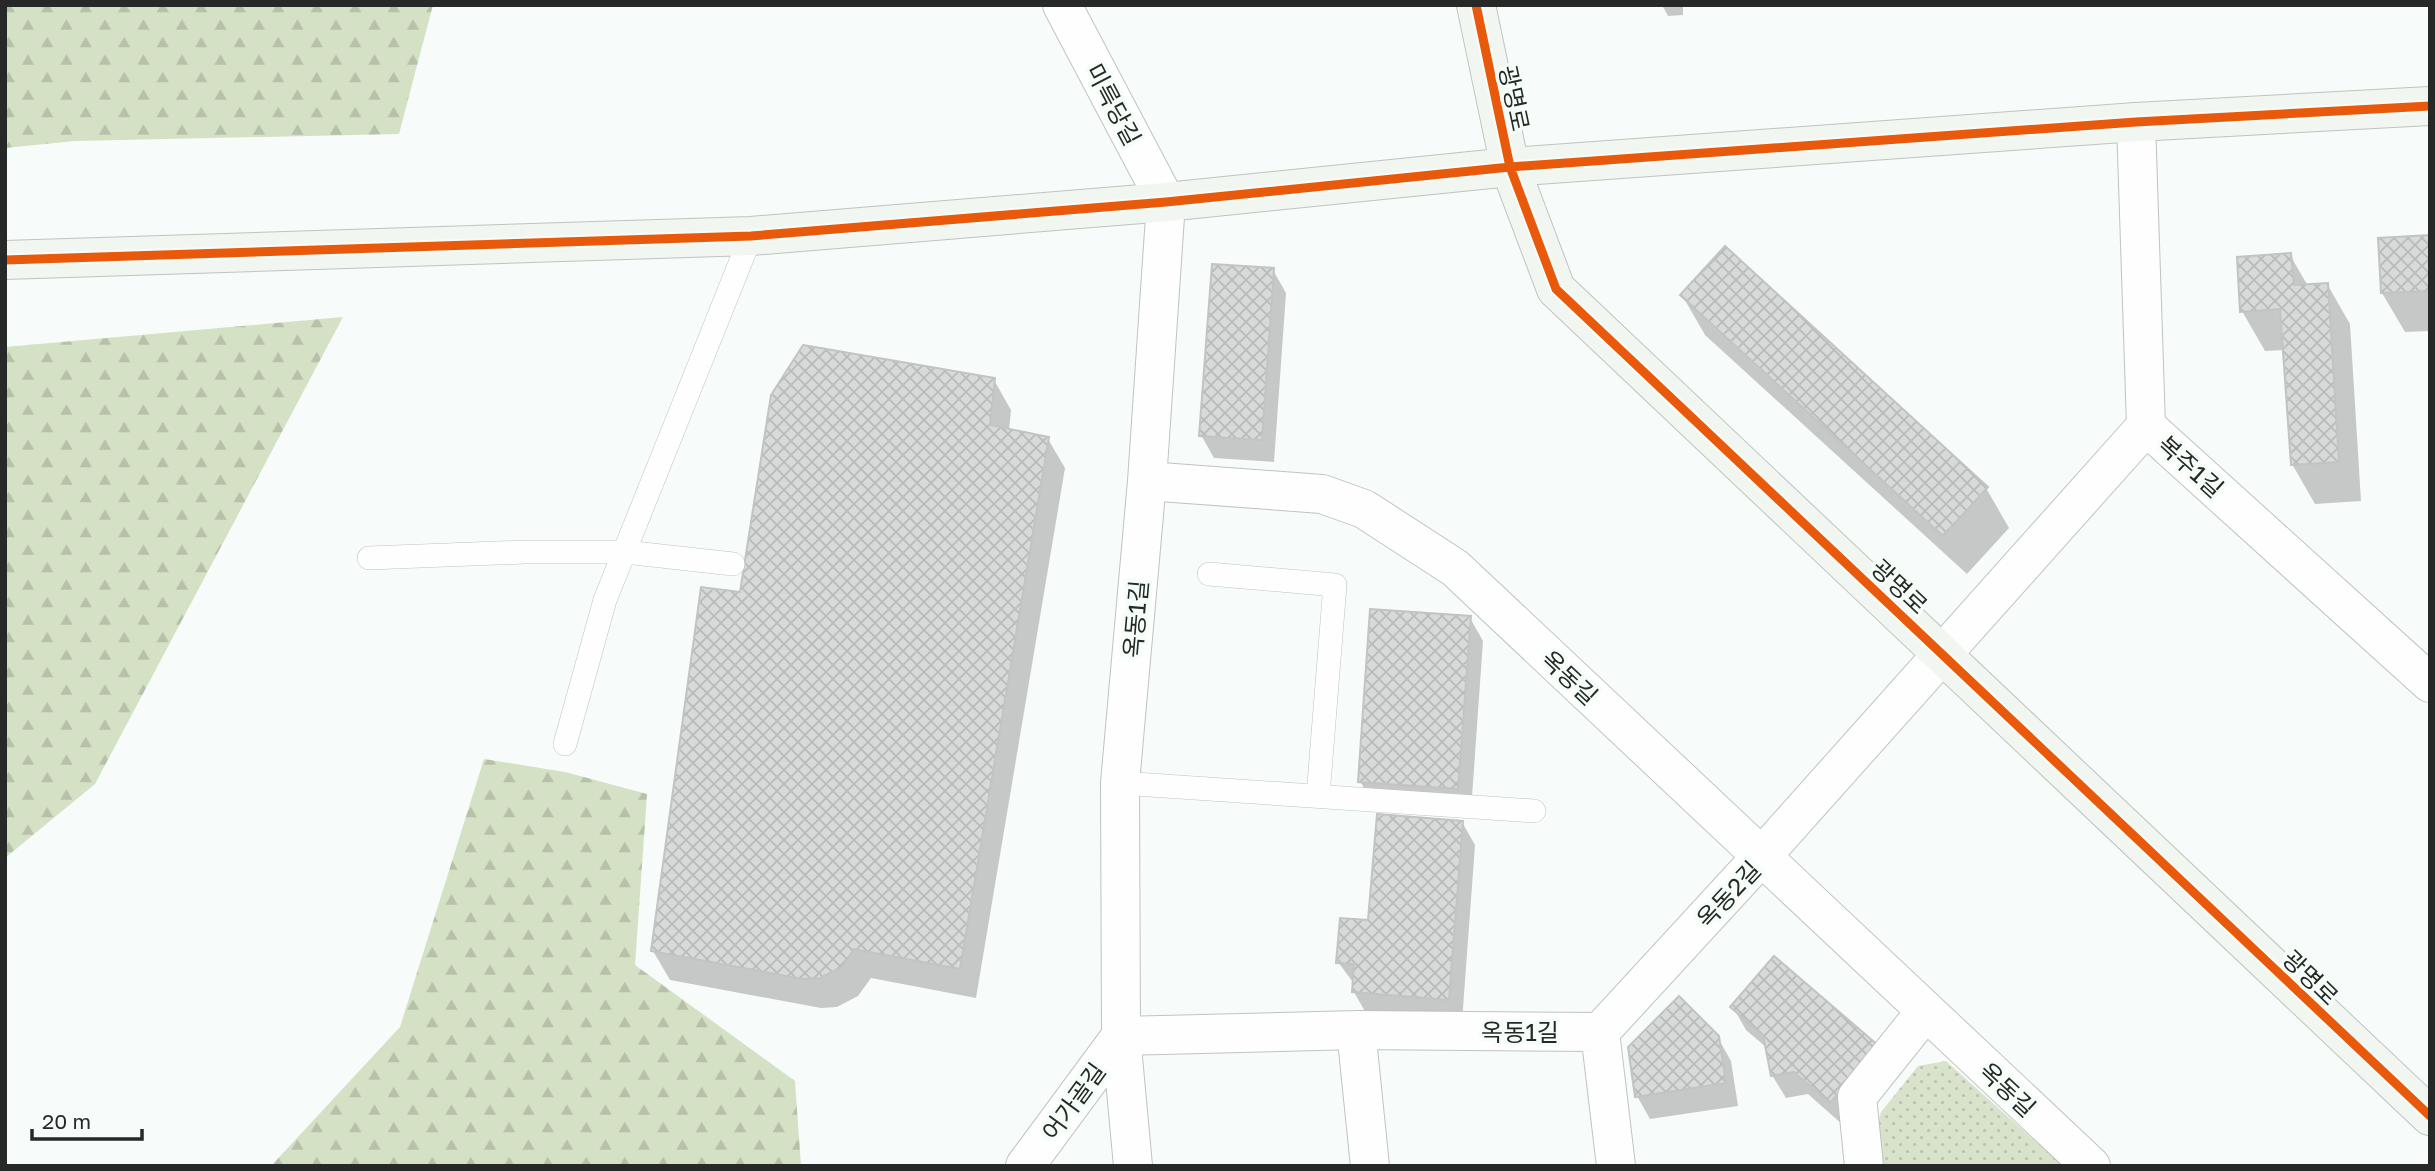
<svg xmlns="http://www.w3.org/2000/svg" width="2435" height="1171" font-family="'Golos Text','Noto Sans KR',sans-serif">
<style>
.forest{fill:url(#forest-firs)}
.park{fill:url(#park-dots)}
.shadow{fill:#0003}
.building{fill:url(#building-cross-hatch);stroke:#c1c4c3;stroke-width:2}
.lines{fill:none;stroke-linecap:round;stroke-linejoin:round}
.lane-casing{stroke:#bfc3c1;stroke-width:24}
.street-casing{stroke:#bfc3c1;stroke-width:40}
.secondary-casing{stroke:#bfc3c1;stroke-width:40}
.lane{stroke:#fefefe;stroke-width:23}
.street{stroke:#fefefe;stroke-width:38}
.secondary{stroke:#f2f6f1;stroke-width:38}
.cycleway-casing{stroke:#f5fdf8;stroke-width:13}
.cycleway{stroke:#e8590c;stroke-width:9}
.labels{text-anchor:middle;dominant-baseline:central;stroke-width:7;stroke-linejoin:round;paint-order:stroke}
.street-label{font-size:24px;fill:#262927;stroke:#f5fdf8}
</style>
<defs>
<pattern id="forest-firs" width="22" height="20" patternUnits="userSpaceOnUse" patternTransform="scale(1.75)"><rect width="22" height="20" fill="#d5e1c5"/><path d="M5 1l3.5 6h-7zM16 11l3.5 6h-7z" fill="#b7c1a9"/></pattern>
<pattern id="park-dots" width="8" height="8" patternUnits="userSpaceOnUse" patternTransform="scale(1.75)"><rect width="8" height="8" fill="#d9e3cc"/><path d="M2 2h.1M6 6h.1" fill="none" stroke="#bac3af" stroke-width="1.8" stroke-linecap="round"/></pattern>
<pattern id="building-cross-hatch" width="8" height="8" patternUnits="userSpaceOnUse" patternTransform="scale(1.75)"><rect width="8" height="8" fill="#d7dad9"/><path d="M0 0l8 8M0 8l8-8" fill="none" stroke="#b8bbba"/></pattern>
</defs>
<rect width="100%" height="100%" fill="#f7fbf9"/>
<path class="forest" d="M5 5H433L399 134 75 141 5 148Z
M343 317 95 784 5 858V347Z
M484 759 565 772 647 794 635 965 795 1081 801 1166H271L400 1027Z"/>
<path class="park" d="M1946 1061 2063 1166H1878L1875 1137 1881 1112 1918 1066Z"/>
<path class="shadow" d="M1662 5H1683V15L1668 16Z
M2430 237V331L2405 332 2382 293Z
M2290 255 2308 286 2327 284 2350 324 2361 501 2315 504 2292 464 2285 350 2265 351 2242 311Z
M1273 270 1286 293 1274 462 1214 458 1201 435Z
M1682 295 1986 488 2009 528 1967 574 1705 335Z
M994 380 1011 410 1009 430 1048 439 1065 468 976 998 871 978 858 996 837 1007 821 1008 670 980 653 951 741 594Z
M1470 618 1483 641 1471 811 1373 804 1360 781Z
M1462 822 1475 845 1462 1022 1367 1015 1354 992 1355 985 1338 962 1370 922Z
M1733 1007 1878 1047 1843 1125 1808 1094 1786 1098 1772 1075 1767 1048 1746 1030Z
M1718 1038 1731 1061 1738 1106 1650 1119 1637 1096Z"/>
<path class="building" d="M2430 235V291L2381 293 2378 238Z
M1725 246 1988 487 1943 536 1680 295Z
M2291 253 2294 285 2328 283 2339 462 2291 465 2280 309 2240 312 2237 257Z
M1212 264 1274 268 1262 440 1199 436Z
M803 345 995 378 990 425 1049 437 960 969 854 949 842 967 820 978 803 979 651 951 701 587 740 592 771 395Z
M1370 609 1471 616 1458 789 1358 782Z
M1377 814 1463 821 1449 1000 1352 992 1354 964 1336 963 1340 918 1368 920Z
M1774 956 1879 1046 1830 1103 1794 1072 1771 1076 1763 1035 1730 1007Z
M1679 996 1719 1036 1726 1083 1635 1097 1628 1047Z"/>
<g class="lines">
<g class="lane-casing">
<path id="lane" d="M369 558 525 552H625L733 564
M1209 574 1335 585 1318 796
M565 744 605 600 751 236
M1120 783 1534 811"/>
</g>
<g class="street-casing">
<path id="street" d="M1062 5 1166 202 1147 481 1120 783 1121 1036 1133 1166
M2136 122 2146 426 2430 683
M1147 481 1322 494 1364 509 1455 568 2091 1166
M1356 1030 1370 1166
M1121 1036 1356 1030 1600 1032
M1025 1166 1121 1036
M1616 1166 1600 1032 1761 857 2146 426
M1864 1166 1857 1097 1925 1012"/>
</g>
<g class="secondary-casing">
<path id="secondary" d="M1476 5 1510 167 1556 289 2430 1116
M5 260 751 236 1166 202 1510 167 2136 122 2430 106"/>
</g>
<use href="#lane" class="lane"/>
<use href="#street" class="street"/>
<use href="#secondary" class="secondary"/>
<g class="cycleway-casing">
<path id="cycleway" d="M1476 5 1510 167 1556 289 2430 1116
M5 260 751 236 1166 202 1510 167 2136 122 2430 106"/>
</g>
<use href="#cycleway" class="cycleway"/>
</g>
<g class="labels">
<g class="street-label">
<text transform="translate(1515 98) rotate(78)">광명로</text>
<text transform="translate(1114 104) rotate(62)">미륵당길</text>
<text transform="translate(2191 466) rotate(42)">복주1길</text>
<text transform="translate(1900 586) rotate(43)">광명로</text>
<text transform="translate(1135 619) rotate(-85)">옥동1길</text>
<text transform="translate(1570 677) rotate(43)">옥동길</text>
<text transform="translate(1728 894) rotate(-47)">옥동2길</text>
<text transform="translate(2311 977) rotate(44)">광명로</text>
<text x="1520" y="1031">옥동1길</text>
<text transform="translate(2008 1089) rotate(43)">옥동길</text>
<text transform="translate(1073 1101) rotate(-54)">어가골길</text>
</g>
</g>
<rect width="2435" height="1171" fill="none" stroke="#262927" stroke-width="14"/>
<path d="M32 1129v10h110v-10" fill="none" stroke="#262927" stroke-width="3.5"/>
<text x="42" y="1129" font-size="21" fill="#262927" stroke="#f5fdf8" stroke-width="5" paint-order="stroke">20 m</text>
</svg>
